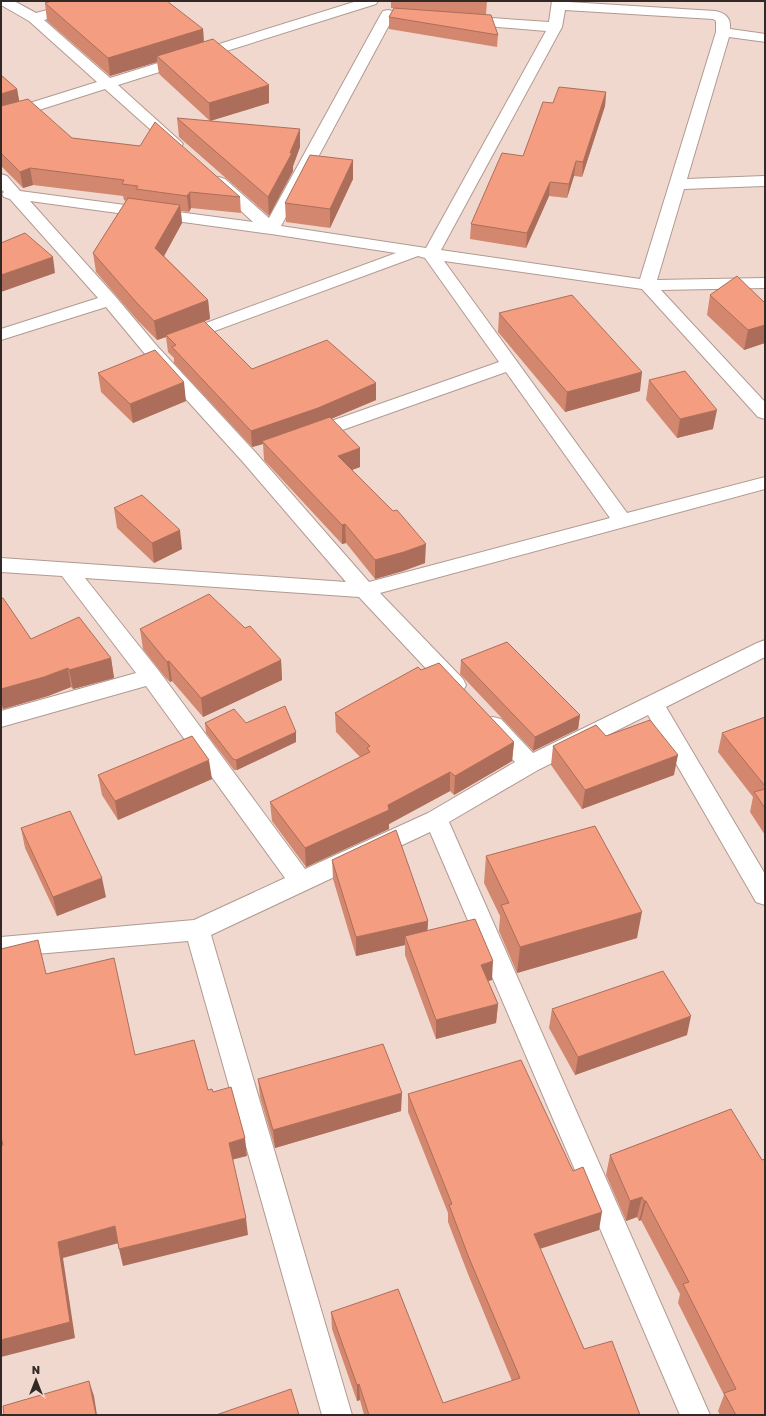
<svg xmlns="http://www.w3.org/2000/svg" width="766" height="1416" font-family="'Golos Text',sans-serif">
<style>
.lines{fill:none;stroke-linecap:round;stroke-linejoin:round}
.minor-casing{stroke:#b19a91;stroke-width:2}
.minor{fill:#fff;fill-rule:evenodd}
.wall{fill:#d3876e}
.shaded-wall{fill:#ac6e5a}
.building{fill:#f59d80;stroke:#ac6e5a}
</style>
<rect width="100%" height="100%" fill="#f1d8cf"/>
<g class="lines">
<g class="minor-casing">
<path id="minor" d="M1 1H14L36 13 81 1H104L102 4 44 20 110 78 357 1H378L376 4 118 85 180 141 183 144 180 147 175 149 170 147 105 89 1 122V112L97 82 29 21 1 5Z
M552 1 715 11C725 13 731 17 730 29L765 34V42L729 37 687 179 765 176V186L684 189 657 280 765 278V288L661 290 765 402V419L758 417 642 289 444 261 627 513 765 477V489L380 593 463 679 466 685 463 691 455 693 447 691 359 597 85 578 159 671 305 869 428 813 515 762 485 731 482 725 485 719 493 717 501 719 533 753 757 643 765 640V657L666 707 765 874V905L756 902 648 715 538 770 449 822 710 1415H680L430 832 211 935 352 1415H322L188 941 1 957V937L194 920 285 878 146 686 1 727V711L136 673 62 576 1 572V558L346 582 242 461 145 354 106 307 1 340V329L98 298 10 199 4 197 2 194 4 192 1 189V174L7 176 20 191 253 222 213 185 211 182 213 179 219 177 225 179 269 218 381 14 383 11 388 10 393 11 395 14 281 226 426 248 546 31 462 24 457 23 455 20 457 17 462 16 549 22ZM565 10 713 19 716 21V32L640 279 441 250 562 27ZM30 201 271 234 396 253 176 334 173 338 176 342 182 343 418 256 425 258 499 362 303 431 301 435 303 439 310 441 317 439 506 372 610 518 369 582 256 453 157 346 115 296Z"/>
</g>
<use href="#minor" class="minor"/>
</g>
<path class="wall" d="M391 1H487L486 15 498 35 497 47 389 29V17L394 8H391Z
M45 3 203 29 204 41 269 85V103L210 121 159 74 157 62 110 76 47 21Z
M1 75 17 89 19 101 72 138 240 197 241 213 191 208 189 212 181 211 182 223 164 256 208 300 210 319 204 321 252 369 376 383V400L331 419 360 448V467L352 470 425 563 403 571 375 579 346 543 342 544 264 460 263 444 252 447 174 363V358L168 352 166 337 157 340 138 321 96 272 93 253 126 201 124 200 123 196 33 185 23 188 1 166Z
M606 92 605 106 582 177 574 176 567 198 549 196 526 248 470 239 471 224 523 156 553 103Z
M177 118 300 147 293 166V171L269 216 179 137Z
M353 160V179L330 228 286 222 285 203Z
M710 295 765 303V343L744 350 707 315Z
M499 313 640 391 565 412 498 332Z
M98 373 186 401 133 423 101 392Z
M649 380 713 429 677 438 646 400Z
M114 508 182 549 154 563 117 528Z
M1 598 31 639 111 658 114 678 73 689 71 687 48 696 3 709 1 705Z
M245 628 281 660 282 680 203 717 172 681 170 682 165 677 143 649 140 629Z
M461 660 580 715 578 729 533 751 460 674Z
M335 713 514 742 512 761 454 795 450 791 389 824V829L306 867 272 821 270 802 360 757 336 732Z
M765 717V835L750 812 753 797 718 752 722 733Z
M205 723H246L296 732V742L237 770H234L206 733Z
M606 736 674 775 582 809 551 765 553 746Z
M98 775 212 779 118 820 102 795Z
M21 828 106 897 57 916 25 848Z
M486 856 637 938 517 973 499 931 500 916 484 883Z
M332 860 428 921 427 931 492 980 488 981 498 1004 496 1023 436 1039 405 955V945L356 956 333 879Z
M552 1009 687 1035 575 1075 549 1028Z
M258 1079 401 1111 275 1148 260 1097Z
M408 1094 599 1230 540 1249 584 1349 640 1415H364L360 1400 357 1401 332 1329 331 1312 443 1403 512 1381 468 1274 448 1222V1213L408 1112Z
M731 1109 765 1415H720L718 1411 724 1395 678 1303 680 1294 641 1220 639 1221 637 1217 626 1221 606 1175 610 1155Z"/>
<path class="shaded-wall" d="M203 29 204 47 157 56V62L110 76 108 58Z
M269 85V103L210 121 209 103Z
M17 89 20 105 1 111V94Z
M606 92 605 106 582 177 583 162Z
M300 129V147L293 166V171L269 216 268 197 290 153Z
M353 160V179L330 228V209Z
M576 161 574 176 567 198 569 184Z
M30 168 33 185 23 188 20 172Z
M550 182 549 196 526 248 527 233Z
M190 192 191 208 189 212 187 196Z
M180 205 182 223 158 267 155 248Z
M53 257 55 273 1 292V275Z
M208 300 210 319 167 336 166 335V337L157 340 154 321Z
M765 325V343L744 350 748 330Z
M642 372 640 391 565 412 567 392Z
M184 382 186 401 133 423 130 404Z
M376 383V400L319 424 262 441 263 444 252 447 251 431Z
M717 410 713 429 677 438 680 419Z
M360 448V467L338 475V456Z
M345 524 346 543 342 544V525Z
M180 530 182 549 154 563 152 543Z
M426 544 425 563 403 571 375 579V560Z
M111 658 114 678 73 689 69 670Z
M281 660 282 680 203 717 201 698Z
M169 661 172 681 170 682 167 662Z
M68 668 71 687 48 696 3 709 1 700V689Z
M580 715 578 729 533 751 535 737Z
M296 732V742L237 770 236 760Z
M514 742 512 761 454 795 455 776Z
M678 755 674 775 582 809 585 790Z
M209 760 212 779 118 820 115 801Z
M450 772V791L389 824V829L306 867 305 848 388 805Z
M102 878 106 897 57 916 53 897Z
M642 912 637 938 517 973 520 947Z
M428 921 427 940 405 936V945L356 956V937Z
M493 961 492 980 480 983 481 965Z
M498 1004 496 1023 436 1039V1020Z
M691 1016 687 1035 575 1075 578 1057Z
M402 1093 401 1111 275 1148 273 1130Z
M245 1138 247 1156 231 1160 229 1143Z
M642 1197 637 1217 626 1221 630 1201Z
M644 1201H646L641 1220 639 1221Z
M602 1212 599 1230 532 1251 534 1234Z
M246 1218 248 1235 123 1266 119 1249Z
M115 1226 119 1243 63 1258 75 1338 1 1357V1340L58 1242Z
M89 1381 94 1396 97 1415H96Z
M359 1384 360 1400 357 1401V1385Z"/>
<path class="building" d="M52 1H167L203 29 108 58 45 3Z
M394 8 491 15 498 35 389 17Z
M213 39 269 85 209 103 157 56Z
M1 75 17 89 1 94Z
M559 87 606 92 583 162 576 161 569 184 550 182 527 233 471 224 502 153 523 156 543 102 553 103Z
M28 99 72 138 140 146 155 122 240 197 190 192 187 196 136 189 138 186 122 184 124 180 30 168 20 172 1 153V106Z
M177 118 300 129 290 153H292L268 197Z
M310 155 353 160 330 209 285 203Z
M128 198 180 205 155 248 208 300 154 321 136 302 93 253Z
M25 233 53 257 1 275V243Z
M737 276 765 303V325L748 330 710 295Z
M572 295 642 372 567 392 499 313Z
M204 321 252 369 327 340 376 383 318 408 251 431 172 347 176 345 166 335Z
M155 350 184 382 130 404 98 373Z
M685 371 717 410 680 419 649 380Z
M330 417 360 448 338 456 393 511 397 510 426 544 404 552 375 560 345 524 342 525 262 441Z
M142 495 180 530 152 543 114 508Z
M209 594 245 628 250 626 281 660 201 698 169 661 167 662 163 657 140 629Z
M1 598H3L31 639 79 617 111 658 69 670 68 668 44 677 1 689Z
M507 642 580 715 535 737 461 660Z
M439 663 514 742 455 776 450 772 388 805 389 810 305 848 270 802 370 752 367 748 370 746 335 713 418 667 421 670Z
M285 706 296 732 236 760 233 759 205 723 234 709 246 723Z
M765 717V786L722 733Z
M650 720 678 755 585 790 553 746 596 725 606 736Z
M192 736 209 760 115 801 98 775Z
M765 789V808L754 792Z
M70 811 102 878 53 897 21 828Z
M595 826 642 912 520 947 501 905 509 903 486 856Z
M396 830 428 921 356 937 332 860Z
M475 919 493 961 481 965 498 1004 436 1020 405 936Z
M38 940 46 974 114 958 135 1055 194 1040 208 1090 212 1089 213 1092 231 1087 245 1138 229 1143 246 1218 119 1249 115 1226 58 1242 70 1322 1 1340V1146L3 1145 1 1137V949Z
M663 971 691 1016 578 1057 552 1009Z
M383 1044 402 1093 273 1130 258 1079Z
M521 1060 573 1171 583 1167 602 1212 534 1234 584 1349 612 1341 640 1415H369L359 1384 357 1385 331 1312 398 1289 443 1403 520 1378 469 1258 449 1205 452 1204 408 1094Z
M731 1109 762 1160 765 1159V1415H736L724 1393 736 1389 683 1284 689 1282 646 1201H644L642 1197 630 1201 610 1155Z
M89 1381 96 1415H4L3 1406Z
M291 1389 299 1415H216Z"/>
<rect width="766" height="1416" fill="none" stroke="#322926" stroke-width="4"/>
<g transform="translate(36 1380)" stroke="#f1d8cf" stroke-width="3" paint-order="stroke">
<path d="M0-3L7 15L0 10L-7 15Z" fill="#322926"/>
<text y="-6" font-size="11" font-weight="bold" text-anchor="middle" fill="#322926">N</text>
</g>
</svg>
